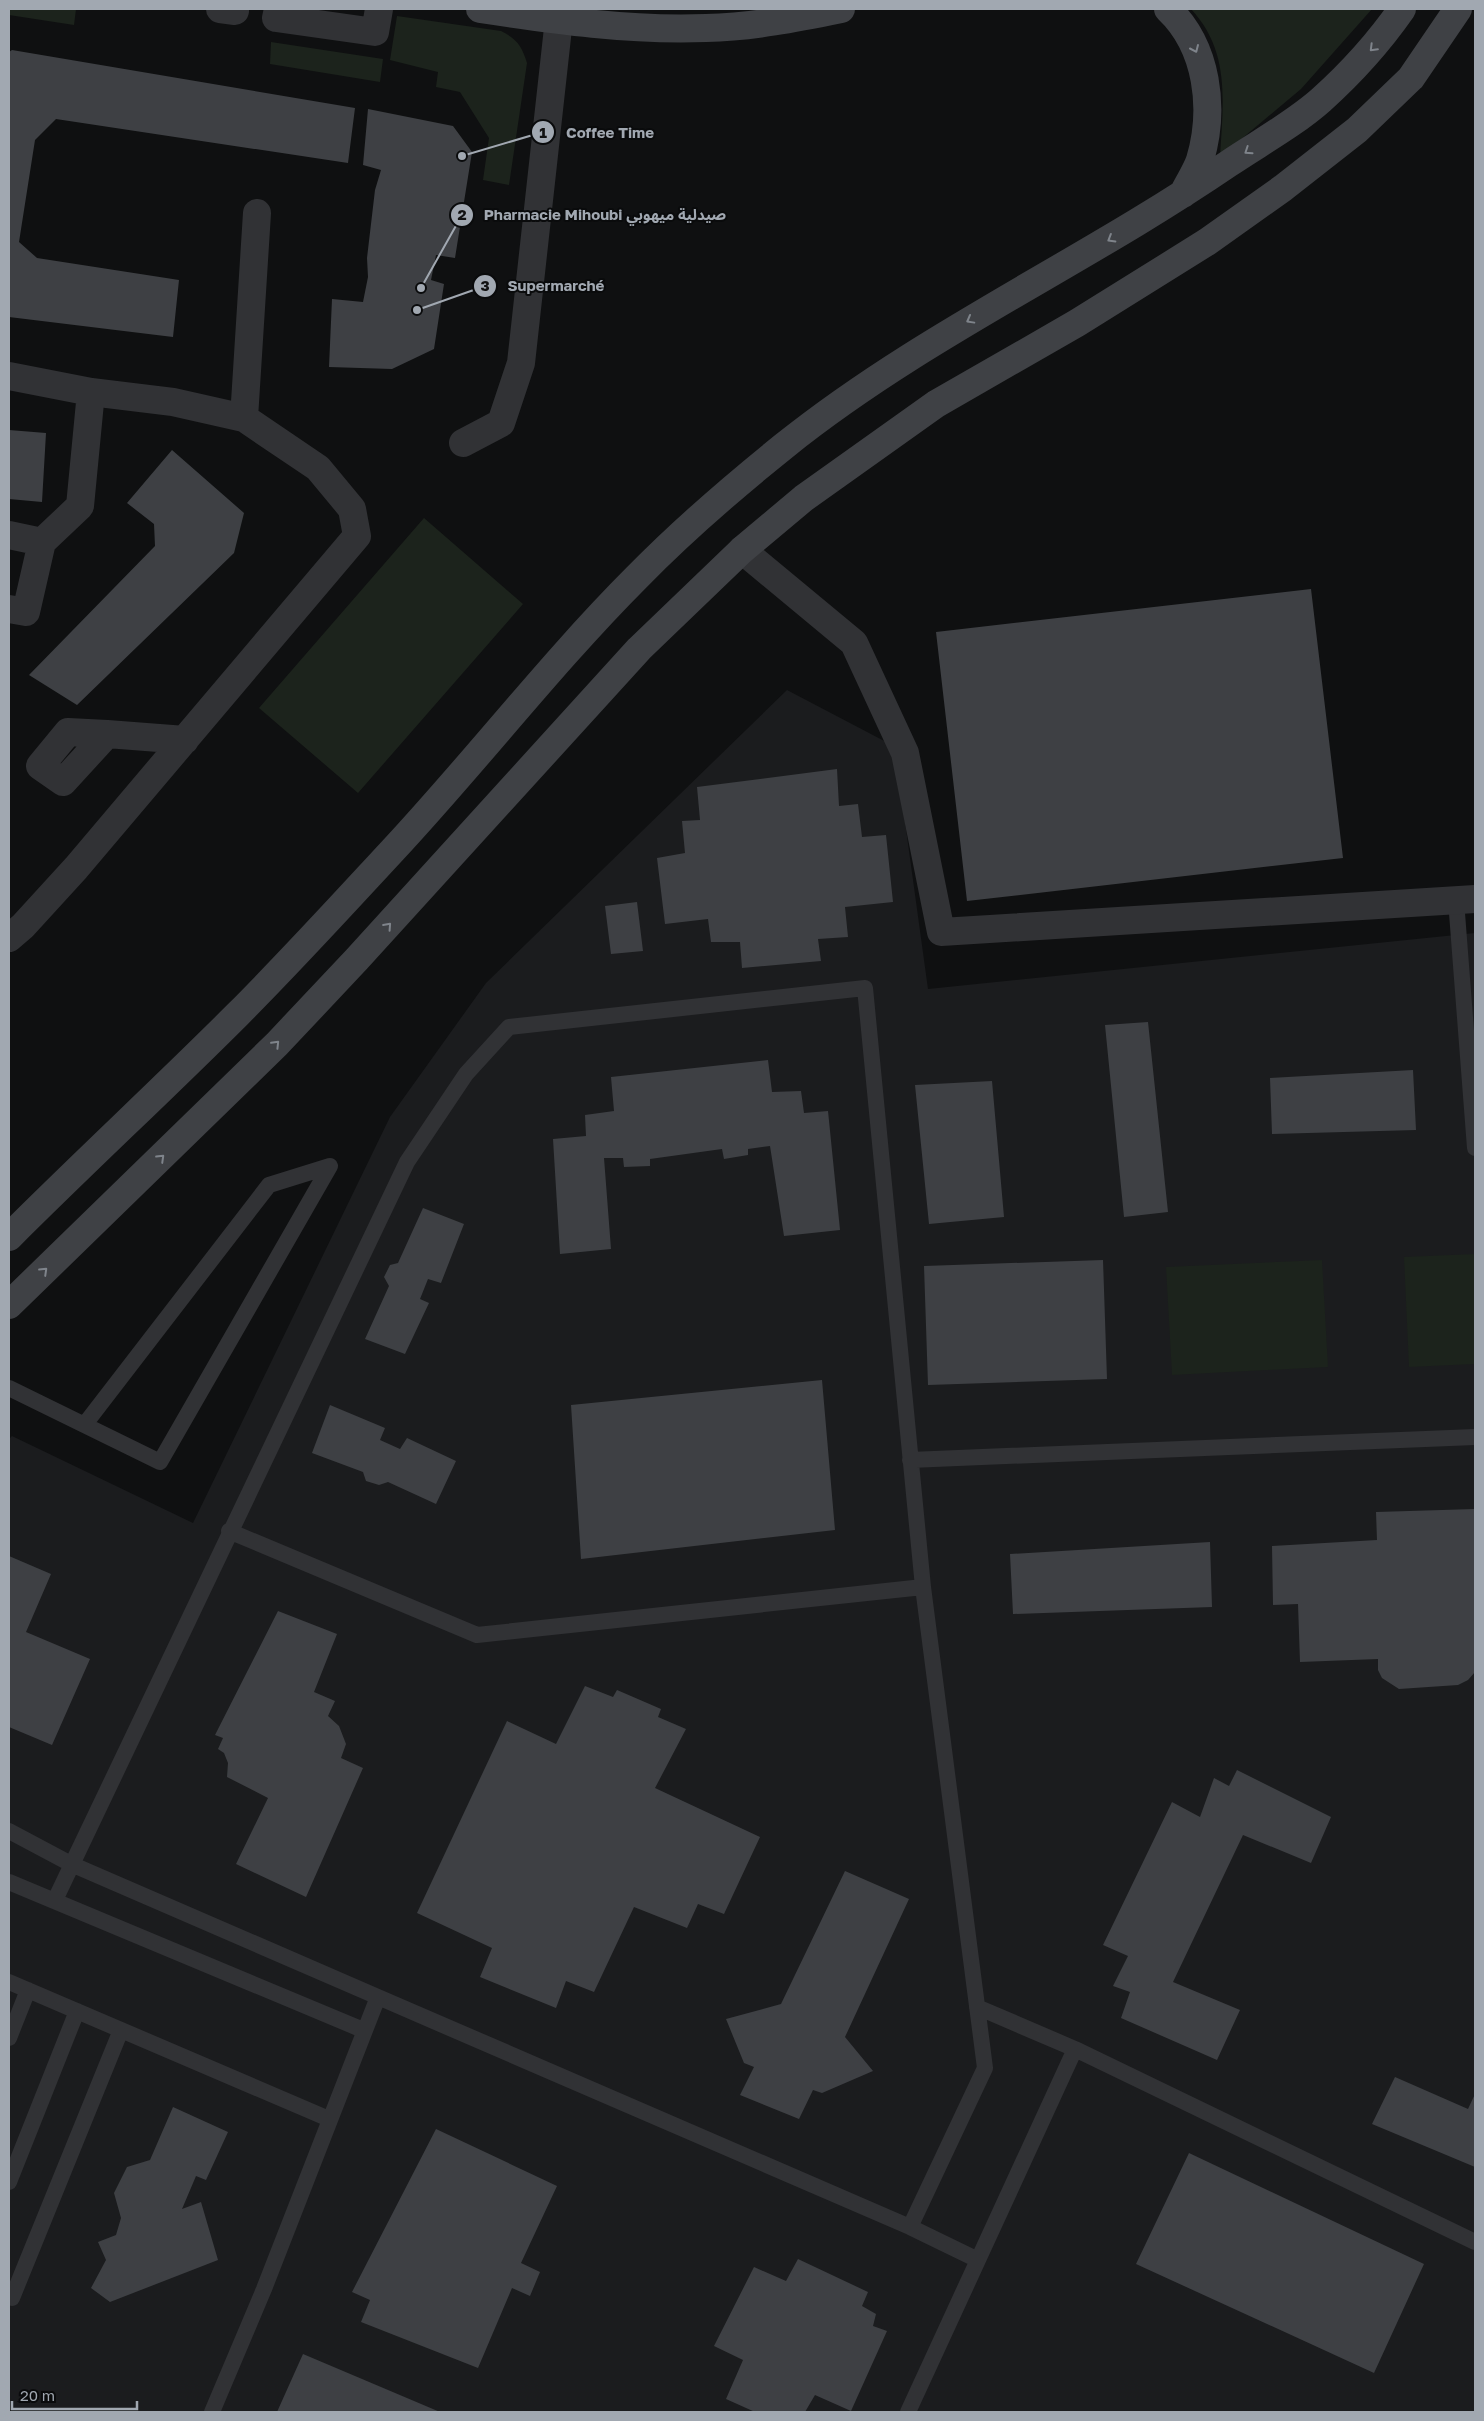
<svg xmlns="http://www.w3.org/2000/svg" width="1484" height="2421" font-family="'Golos Text','Noto Sans Arabic',sans-serif">
<style>
.built{fill:#1b1c1e}
.garden{fill:#1c231c}
.building{fill:#3e4044}
.lines{fill:none;stroke-linecap:round;stroke-linejoin:round}
.service{stroke:#313235;stroke-width:16}
.minor{stroke:#313235;stroke-width:28}
.secondary{stroke:#3f4145;stroke-width:28}
.oneway{stroke:#7f848b}
.leader{fill:none;stroke:#a1a8b1;stroke-width:2}
.callout-dot{fill:#a1a8b1;stroke:#0a0b0c;stroke-width:2}
.mark-label{font-size:15px;text-anchor:middle;font-weight:bold;fill:#111}
.callout-label{font-size:15px;text-anchor:middle;font-weight:bold;fill:#a1a8b1;stroke:#0a0b0c;stroke-width:4;stroke-linejoin:round;paint-order:stroke}
</style>
<rect width="100%" height="100%" fill="#0f1011"/>
<path class="built" d="M787 690 890 744 898 771 928 989 1475 933V2412H9V1439L12 1436 193 1523 390 1117 486 983Z"/>
<path class="garden" d="M9 9H76L74 25 9 15Z
M1191 9H1372L1301 89 1220 157C1223 103 1231 52 1191 9Z
M397 16 501 31C517 39 522 46 527 63L509 185 483 180 489 138 460 92 436 87 438 72 390 60Z
M271 42 383 59 380 82 270 64Z
M424 518 523 604 358 793 259 708Z
M1475 1254V1364L1409 1367 1404 1257Z
M1322 1260 1328 1367 1172 1375 1166 1267Z"/>
<path class="building" d="M12 50 355 108 348 163 56 119 35 140 19 242 37 258 179 280 173 337 9 317V52Z
M368 109 453 126 472 152 455 258 436 255 431 280 444 284 434 349 392 369 329 367 332 299 363 302 368 277 367 258 375 190 381 170 363 165Z
M9 430 46 433 42 502 9 499Z
M172 450 244 513 234 553 77 705 29 675 155 546 154 524 127 503Z
M1311 589 1343 858 967 901 936 632Z
M837 769 839 806 858 804 862 837 886 835 893 902 845 907 848 937 818 939 821 961 742 968 740 942H711L708 919 665 924 657 858 685 853 682 821 700 820 697 787Z
M637 902 643 951 611 954 605 906Z
M1148 1022 1168 1212 1124 1217 1105 1025Z
M768 1060 772 1092 801 1091 804 1113 828 1111 840 1230 784 1236 770 1146 748 1149V1155L724 1159 722 1149 650 1159V1166L624 1167 623 1158H604L611 1249 560 1254 553 1139 586 1136 585 1115 614 1111 611 1077Z
M1413 1070 1416 1130 1272 1134 1270 1078Z
M992 1081 1004 1217 929 1224 915 1085Z
M423 1208 464 1224 441 1283 428 1279 420 1299 429 1303 405 1354 365 1339 389 1286 384 1277 390 1265 398 1263Z
M1103 1260 1107 1379 928 1385 924 1266Z
M822 1380 835 1530 581 1559 571 1405Z
M330 1405 385 1428 380 1440 400 1449 407 1438 456 1461 436 1504 388 1482 379 1485 366 1481 363 1472 312 1453Z
M1475 1509V1672L1468 1680 1458 1685 1399 1689 1382 1678 1378 1670V1659L1300 1662 1298 1604 1273 1605 1272 1546 1377 1540 1376 1512Z
M1210 1542 1212 1607 1013 1614 1010 1554Z
M9 1556 51 1574 26 1632 90 1659 52 1745 9 1727Z
M278 1611 337 1634 314 1692 335 1701 328 1716 339 1726 346 1744 341 1758 363 1768 306 1897 236 1864 268 1798 227 1777 228 1763 224 1753 218 1749 223 1738 215 1735Z
M585 1686 613 1697 617 1690 661 1709 658 1717 686 1729 655 1788 760 1837 724 1914 698 1904 687 1928 634 1907 594 1992 566 1981 556 2008 480 1977 492 1948 417 1913 507 1721 556 1744Z
M1237 1770 1331 1817 1311 1863 1243 1835 1173 1982 1240 2010 1217 2060 1121 2018 1130 1992 1113 1986 1128 1956 1103 1945 1172 1802 1200 1817 1214 1778 1229 1786Z
M845 1871 909 1899 845 2037 873 2071 822 2093 813 2090 799 2119 740 2095 754 2067 744 2063 726 2019 781 2004Z
M1395 2077 1468 2109 1475 2094V2167L1372 2124Z
M173 2107 228 2132 206 2180 196 2176 182 2209 201 2202 218 2260 110 2302 91 2288 106 2260 98 2242 116 2235 121 2218 114 2193 127 2167 150 2160Z
M436 2129 557 2186 521 2263 540 2272 530 2296 512 2288 478 2368 361 2322 370 2300 352 2292Z
M1189 2153 1424 2264 1374 2373 1136 2264Z
M798 2259 868 2292 862 2306 876 2314 873 2326 887 2331 851 2411 815 2395 805 2412H755L726 2399 743 2360 714 2346 754 2267 786 2281Z
M303 2354 440 2412H277Z"/>
<g class="lines">
<path class="service" d="M1456 900 1475 1148
M9 1388 160 1462 330 1166 269 1185 85 1424
M910 1460 1475 1437
M9 1831 71 1864 378 1997 264 2289 212 2412
M9 1882 363 2030
M55 1900 407 1162 466 1074 509 1027 865 988 923 1587 477 1635 229 1531
M9 1982 329 2119
M378 1997 910 2227 978 2260 908 2412
M977 2007 1075 2049
M9 2038 28 1990
M9 2182 77 2011
M910 2227 985 2068 923 1587
M978 2260 1075 2049 1475 2242
M9 2297 12 2298 121 2030"/>
<path class="minor" d="M220 9 235 11V9
M278 9 276 18 375 32 379 9
M9 376 91 392 173 402 244 418 318 468 352 509 357 536 76 868 23 926 9 938
M244 418 257 213
M463 443 501 423 521 363 559 19
M9 535 42 542
M742 550 854 643 905 753 941 932 1475 899
M9 609 26 612 42 542 80 506 91 392
M107 734 68 732 40 766 63 782 107 734 185 740"/>
<path class="secondary" d="M480 9C554 20 631 31 706 28 752 27 797 18 841 9
M1168 9C1208 47 1215 109 1200 160 1196 172 1188 183 1183 194
M9 1237C84 1162 163 1089 238 1014 291 961 342 905 393 850 476 761 551 663 637 577 683 530 733 487 784 446 921 336 1083 263 1228 164 1259 143 1294 124 1321 100 1351 73 1379 42 1402 9
M9 1305 277 1044 357 959 639 649 742 550 804 498 936 404 1077 323 1207 242 1283 188 1357 130 1411 78 1458 9"/>
</g>
<defs><path id="oneway-chevron" d="M-2-3.5L2.5 0L-2 3.5" fill="none" stroke-width="1.6" stroke-linecap="round" stroke-linejoin="round" transform="scale(1.25)"/></defs>
<g class="oneway">
<use href="#oneway-chevron" transform="translate(1373 48) rotate(135)"/>
<use href="#oneway-chevron" transform="translate(1195 49) rotate(66)"/>
<use href="#oneway-chevron" transform="translate(1248 151) rotate(146)"/>
<use href="#oneway-chevron" transform="translate(1111 239) rotate(149)"/>
<use href="#oneway-chevron" transform="translate(970 320) rotate(151)"/>
<use href="#oneway-chevron" transform="translate(388 926) rotate(-48)"/>
<use href="#oneway-chevron" transform="translate(276 1044) rotate(-46)"/>
<use href="#oneway-chevron" transform="translate(161 1158) rotate(-44)"/>
<use href="#oneway-chevron" transform="translate(44 1271) rotate(-44)"/>
</g>
<path class="leader" d="M462 156L543 132M421 288L462 215M417 310L485 286"/>
<g class="callout-dot">
<circle cx="462" cy="156" r="5"/>
<circle cx="421" cy="288" r="5"/>
<circle cx="417" cy="310" r="5"/>
<circle cx="543" cy="132" r="12"/>
<circle cx="462" cy="215" r="12"/>
<circle cx="485" cy="286" r="12"/>
</g>
<g class="mark-label">
<text x="543" y="138">1</text>
<text x="462" y="220">2</text>
<text x="485" y="291">3</text>
</g>
<g class="callout-label">
<text x="610" y="138">Coffee Time</text>
<text x="605" y="220">Pharmacie Mihoubi صيدلية ميهوبي</text>
<text x="556" y="291">Supermarché</text>
</g>
<rect width="1484" height="2421" fill="none" stroke="#a1a8b1" stroke-width="20"/>
<path d="M12 2401v8h125v-8" fill="none" stroke="#a1a8b1" stroke-width="2.5"/>
<text x="20" y="2401" font-size="15" fill="#a1a8b1" stroke="#0a0b0c" stroke-width="4" paint-order="stroke">20 m</text>
</svg>
